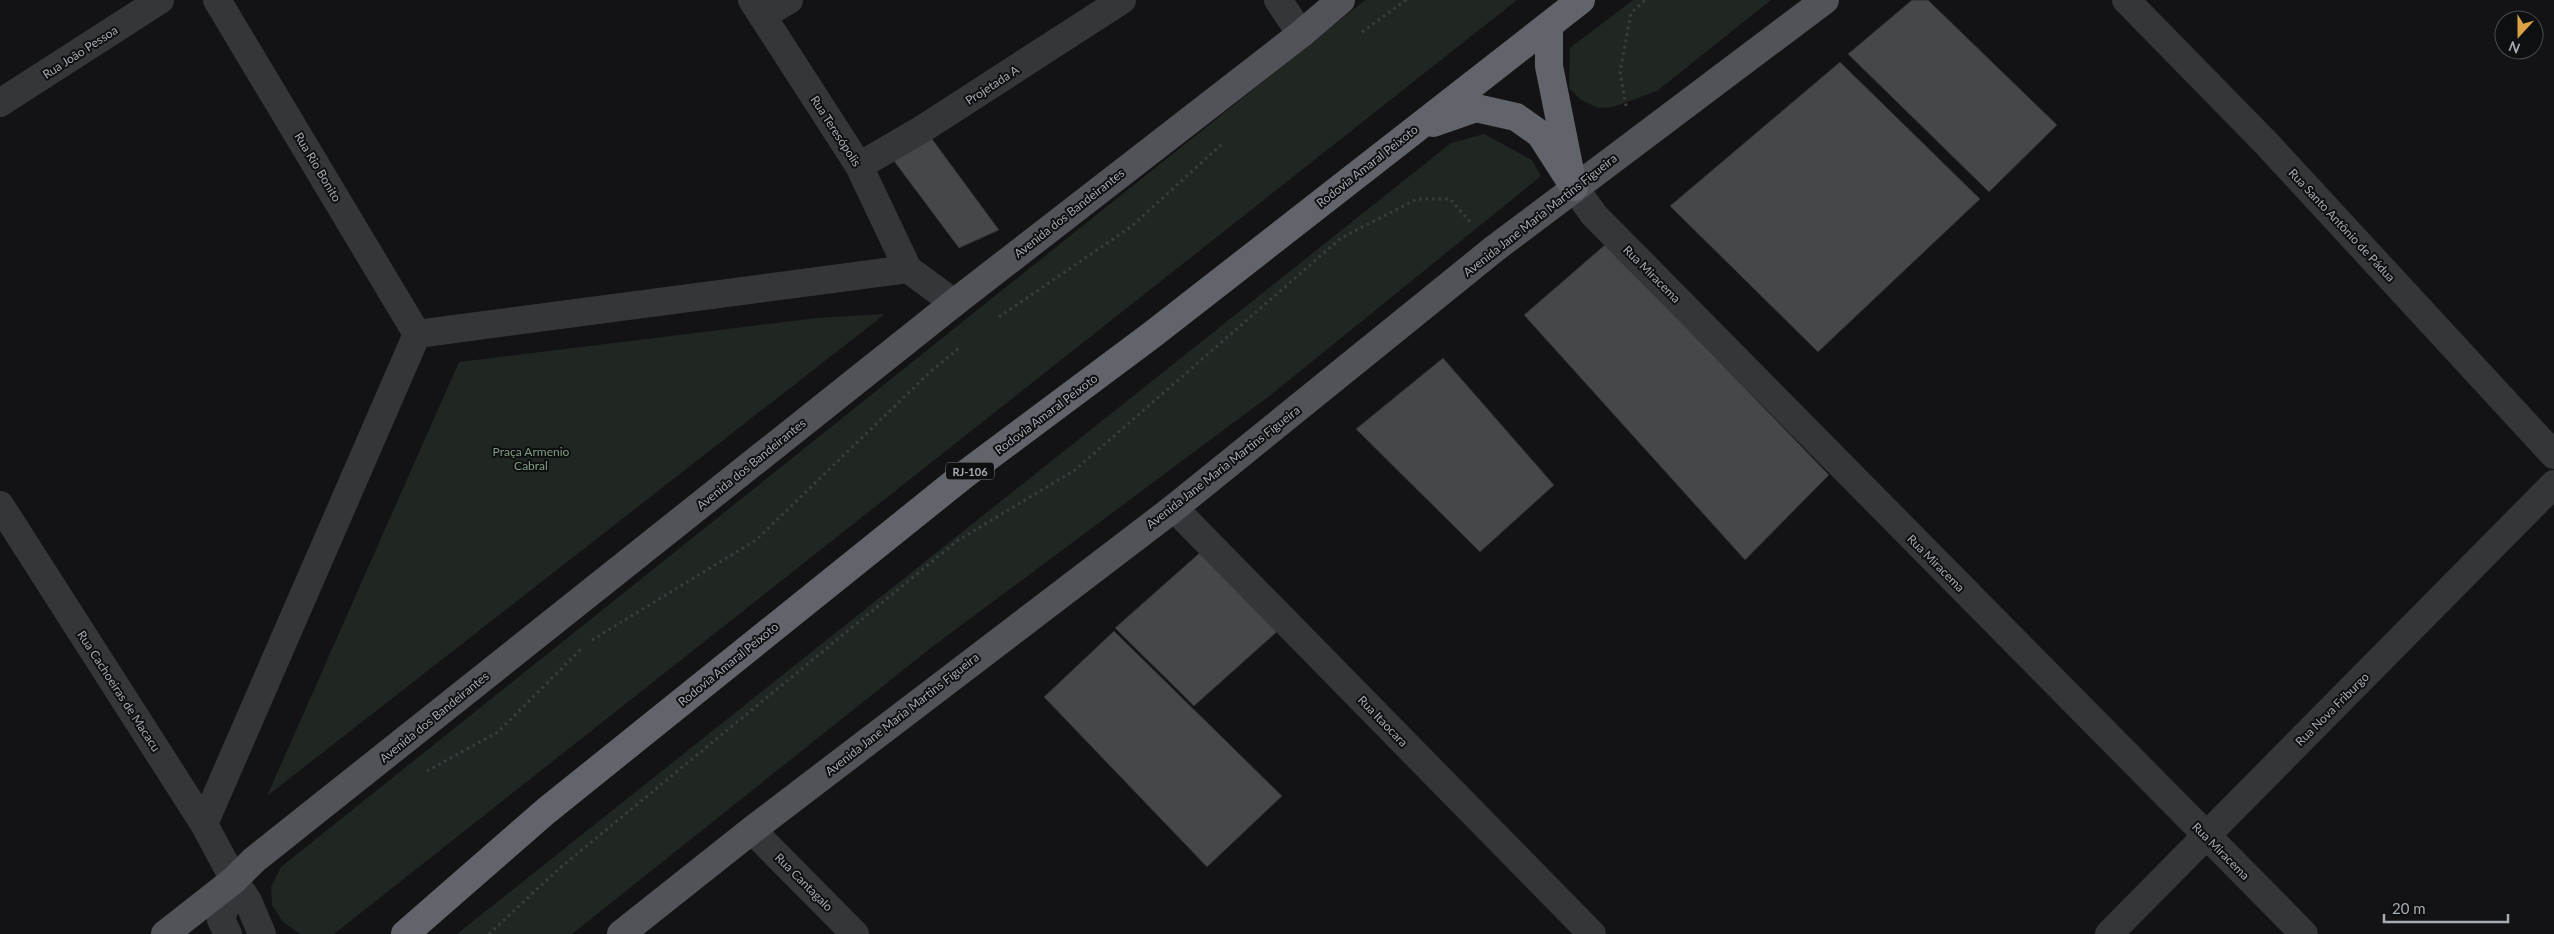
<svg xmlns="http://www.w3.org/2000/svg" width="2554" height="934" font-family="Lato,sans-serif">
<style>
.green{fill:#202621}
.building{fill:#46474a;stroke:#2e2e31}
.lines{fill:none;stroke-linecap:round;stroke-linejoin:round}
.path{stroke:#3b3d40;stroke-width:3;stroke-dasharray:2.5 4;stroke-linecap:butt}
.minor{stroke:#353639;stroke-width:28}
.major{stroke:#515358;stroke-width:28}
.highway{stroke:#61646a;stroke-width:28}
.labels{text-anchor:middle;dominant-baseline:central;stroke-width:4;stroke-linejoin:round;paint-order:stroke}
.shield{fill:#0e0f10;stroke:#797c82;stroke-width:1}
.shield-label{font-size:11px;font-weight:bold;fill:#a7abb3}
.street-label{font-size:12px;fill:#a7abb3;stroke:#0e0f10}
.park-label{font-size:12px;fill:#809c80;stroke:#0e0f10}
</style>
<rect width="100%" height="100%" fill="#131315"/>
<path class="green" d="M1365 0H1517L334 934H300L283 922 272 905 271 887 281 867Z
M1633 0H1771L1657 91 1613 107 1598 108 1581 100 1569 88 1570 48Z
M1484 134 1532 160 1541 176 1272 394 932 647 572 934H457L1451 143Z
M885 314 267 796 459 362 817 318Z"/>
<path class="building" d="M1912 0H1928L2057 125 1989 192 1848 54Z
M1840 62 1980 199 1818 352 1670 206Z
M924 128 999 230 959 248 894 161Z
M1606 244 1829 475 1745 560 1524 315Z
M1443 358 1554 485 1480 552 1356 429Z
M1203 550 1280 629 1194 706 1115 628Z
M1114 631 1282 796 1207 867 1044 697Z"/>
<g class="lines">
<path class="path" d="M1362 32 1406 0
M1626 106 1620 72 1631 13 1645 0
M999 317 1132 226 1223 143
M592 640 756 540 929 373 959 348
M427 771 498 732 583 647
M489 934 561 867 957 541 1075 470 1341 238 1417 199H1450L1471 223"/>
<path class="minor" d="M217 0 417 334
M752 0 859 166 908 269
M1278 0 1301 34
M2126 0 2267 144 2554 455
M762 16 789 0
M0 103 160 0
M859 166 924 128 1122 0
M1574 187 1594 215 2304 934
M0 505 204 824 234 880 248 901 262 934
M1174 508 1592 934
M204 824 417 334 908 269 954 303
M752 830 855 934
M228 934 221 920 234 880
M2109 934 2554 484"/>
<path class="major" d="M165 934 234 880 254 860 954 303 1301 34 1341 0
M621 934 752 830 1174 508 1494 249 1825 0"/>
<path class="highway" d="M1549 25V66L1570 171
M1433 123 1476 108 1516 117 1540 134 1574 187
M405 934 546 811 964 475 1153 334 1581 0"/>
</g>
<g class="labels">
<rect class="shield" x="946" y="462.5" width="48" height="17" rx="4"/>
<g class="shield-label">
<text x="970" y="471">RJ-106</text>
</g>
<g class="street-label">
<text transform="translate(80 52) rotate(-33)">Rua João Pessoa</text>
<text transform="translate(992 85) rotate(-33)">Projetada A</text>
<text transform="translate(836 131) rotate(57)">Rua Teresópolis</text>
<text transform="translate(1367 166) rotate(-38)">Rodovia Amaral Peixoto</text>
<text transform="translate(318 167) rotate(59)">Rua Rio Bonito</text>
<text transform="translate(1069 213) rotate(-38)">Avenida dos Bandeirantes</text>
<text transform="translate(1540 215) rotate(-38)">Avenida Jane Maria Martins Figueira</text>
<text transform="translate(2342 225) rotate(47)">Rua Santo Antônio de Pádua</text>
<text transform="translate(1652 274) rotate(45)">Rua Miracema</text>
<text transform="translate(1046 414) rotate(-37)">Rodovia Amaral Peixoto</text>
<text transform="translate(751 464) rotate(-39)">Avenida dos Bandeirantes</text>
<text transform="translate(1223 467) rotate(-38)">Avenida Jane Maria Martins Figueira</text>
<text transform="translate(1936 563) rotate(45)">Rua Miracema</text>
<text transform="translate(728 664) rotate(-39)">Rodovia Amaral Peixoto</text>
<text transform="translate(119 691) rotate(57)">Rua Cachoeiras de Macacu</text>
<text transform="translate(2332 709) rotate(-45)">Rua Nova Friburgo</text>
<text transform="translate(902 714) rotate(-38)">Avenida Jane Maria Martins Figueira</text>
<text transform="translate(434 717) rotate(-39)">Avenida dos Bandeirantes</text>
<text transform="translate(1383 721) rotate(46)">Rua Itaocara</text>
<text transform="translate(2221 851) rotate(45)">Rua Miracema</text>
<text transform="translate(804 882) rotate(45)">Rua Cantagalo</text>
</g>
<g class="park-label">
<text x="531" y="451">Praça Armenio<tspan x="531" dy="14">Cabral</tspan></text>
</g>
</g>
<g transform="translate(2519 35) rotate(201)"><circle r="24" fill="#0e0f10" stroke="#4b4d51"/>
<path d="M0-4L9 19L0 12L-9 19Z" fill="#dba245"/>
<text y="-8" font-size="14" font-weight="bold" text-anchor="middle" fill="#a7abb3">N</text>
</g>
<path d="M2384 914v8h124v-8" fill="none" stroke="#a7abb3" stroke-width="2.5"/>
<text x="2392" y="914" font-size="15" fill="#a7abb3" stroke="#0e0f10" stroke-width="4" paint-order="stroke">20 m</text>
</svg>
